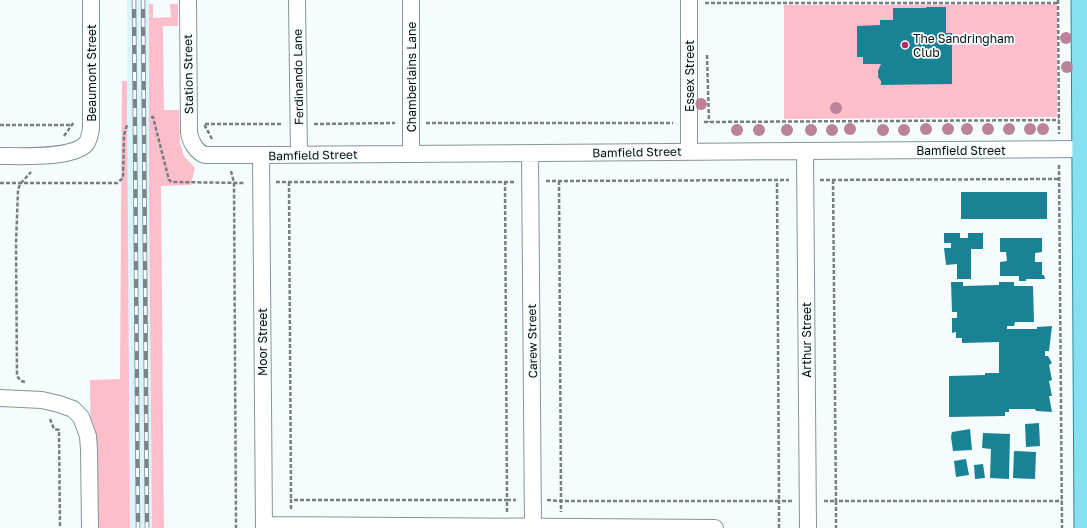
<svg xmlns="http://www.w3.org/2000/svg" width="1087" height="528" font-family="'Golos Text',sans-serif">
<style>
.built{fill:#daf6fd}
.green{fill:#fdbecb}
.building{fill:#1a8295}
.lines{fill:none;stroke-linecap:round;stroke-linejoin:round}
.minor-casing{stroke:#84959a;stroke-width:18}
.major-casing{stroke:#27899d;stroke-width:23}
.path{stroke:#777e80;stroke-width:2.5;stroke-dasharray:4 2;stroke-linecap:butt}
.minor{stroke:#fff;stroke-width:16}
.major{stroke:#87e0f1;stroke-width:21}
.rail-casing{stroke:#7c8385;stroke-width:4.5}
.rail{stroke:#f5fcfe;stroke-width:3;stroke-dasharray:9;stroke-linecap:butt}
.tree{fill:#bb8399}
.poi-dot{fill:#b82a5e;stroke:#f5fcfe;stroke-width:1.5}
.labels{text-anchor:middle;dominant-baseline:central;stroke-width:3.5;stroke-linejoin:round;paint-order:stroke}
.poi-label{font-size:12px;fill:#090f11;stroke:#f5fcfe;text-anchor:start}
.street-label{font-size:12px;fill:#090f11;stroke:#f5fcfe}
</style>
<rect width="100%" height="100%" fill="#f5fcfe"/>
<path class="built" d="M127 0H149V199L152 528H130Z"/>
<path class="green" d="M149 4H153V18L171 17 170 4H178V26H163L164 110H179L180 143 184 156 195 168 191 185 161 186 164 528H152L149 199Z
M1057 4V117L784 119V5Z
M122 81H127L130 528H92L90 380 120 379Z"/>
<path class="building" d="M926 7H946V33H952V84L881 85V81L878 77V71L881 64H863V57H857V26L880 25V20H893V8H926Z
M961 192H1047V219H961Z
M944 233H960V238H968V233H983V249H971V279H957V264L946 265 944 248H951V243H944Z
M1000 238H1042V252L1035 253V262H1042V275H1044L1045 279H1026V281H1019V276H1000V262L1007 261 1006 252H1000Z
M951 282H963V286L999 285V282H1014V286H1033L1034 322H1015L1014 326H1007V329H1037V327L1052 326 1049 351H1045V356H1048L1052 363 1049 365 1052 380 1049 381 1052 396H1049L1052 412 1036 411 1035 409H1009V412H1005V416L949 417V376L985 375V373H999V342L962 343V338H956V332L952 333V318H957V312H952Z
M1039 423 1040 446 1026 447 1025 424Z
M970 429 972 450 953 451 951 437 952 432Z
M983 433 1010 434 1009 479 990 478 991 449 982 448Z
M1014 451 1036 452 1035 479 1013 478Z
M966 459 969 475 956 477 954 461Z
M983 464 985 478 975 479 974 465Z"/>
<g class="lines">
<g class="minor-casing">
<path id="minor" d="M188 0 189 132C190 141 196 152 205 155H261L1083 149
M297 0 299 155
M411 0V154
M805 151 808 528
M689 152V0
M530 154 533 528
M261 155 264 528
M0 156C20 156 72 159 86 144 89 140 90 134 91 129V0
M0 398 42 400 59 404 73 409 81 417 88 436 89 450 90 528
M264 525 715 528"/>
</g>
<g class="major-casing">
<path id="major" d="M1082 0 1085 528"/>
</g>
<path class="path" d="M1058 0 1059 134
M705 3H1058
M707 55 709 122
M151 117H153L169 180 172 182 245 183
M704 122 1059 120
M426 123H673
M314 124 395 123
M0 125H71
M64 136 74 122
M212 139 204 124H283
M1059 165 1062 528
M231 171 234 183 236 528
M820 180 1059 179
M833 180 836 501H1062
M546 181 789 180
M559 181 561 501H779L777 181
M276 182H515
M289 182 291 500
M0 183H117L123 178 124 135 127 125
M25 382 21 381 17 376 16 244 18 190 20 184 31 172
M50 419 54 429 59 430 60 528
M547 500 561 501V512
M824 501H836V528
M291 509V500H507L505 182
M507 512V500H516
M779 528V501H793"/>
<use href="#minor" class="minor"/>
<use href="#major" class="major"/>
<g class="rail-casing">
<path id="rail" d="M134 0 138 528
M143 0 147 528"/>
</g>
<use href="#rail" class="rail"/>
</g>
<g class="tree">
<circle cx="1066" cy="38" r="6"/>
<circle cx="1067" cy="67" r="6"/>
<circle cx="701" cy="104" r="6"/>
<circle cx="836" cy="108" r="6"/>
<circle cx="850" cy="129" r="6"/>
<circle cx="926" cy="129" r="6"/>
<circle cx="948" cy="129" r="6"/>
<circle cx="967" cy="129" r="6"/>
<circle cx="988" cy="129" r="6"/>
<circle cx="1009" cy="129" r="6"/>
<circle cx="1030" cy="129" r="6"/>
<circle cx="1043" cy="129" r="6"/>
<circle cx="737" cy="130" r="6"/>
<circle cx="759" cy="130" r="6"/>
<circle cx="787" cy="130" r="6"/>
<circle cx="811" cy="130" r="6"/>
<circle cx="832" cy="130" r="6"/>
<circle cx="883" cy="130" r="6"/>
<circle cx="904" cy="130" r="6"/>
</g>
<circle class="poi-dot" cx="905" cy="45" r="4"/>
<g class="labels">
<g class="poi-label">
<text x="913" y="38">The Sandringham<tspan x="913" dy="14">Club</tspan></text>
</g>
<g class="street-label">
<text transform="translate(91 73) rotate(-90)">Beaumont Street</text>
<text transform="translate(188 74) rotate(-91)">Station Street</text>
<text transform="translate(689 76) rotate(-90)">Essex Street</text>
<text transform="translate(298 77) rotate(-91)">Ferdinando Lane</text>
<text transform="translate(411 77) rotate(-90)">Chamberlains Lane</text>
<text x="961" y="150">Bamfield Street</text>
<text transform="translate(637 152) rotate(-1)">Bamfield Street</text>
<text transform="translate(313 155) rotate(-1)">Bamfield Street</text>
<text transform="translate(806 340) rotate(-90)">Arthur Street</text>
<text transform="translate(532 341) rotate(-91)">Carew Street</text>
<text transform="translate(262 342) rotate(-90)">Moor Street</text>
</g>
</g>
</svg>
